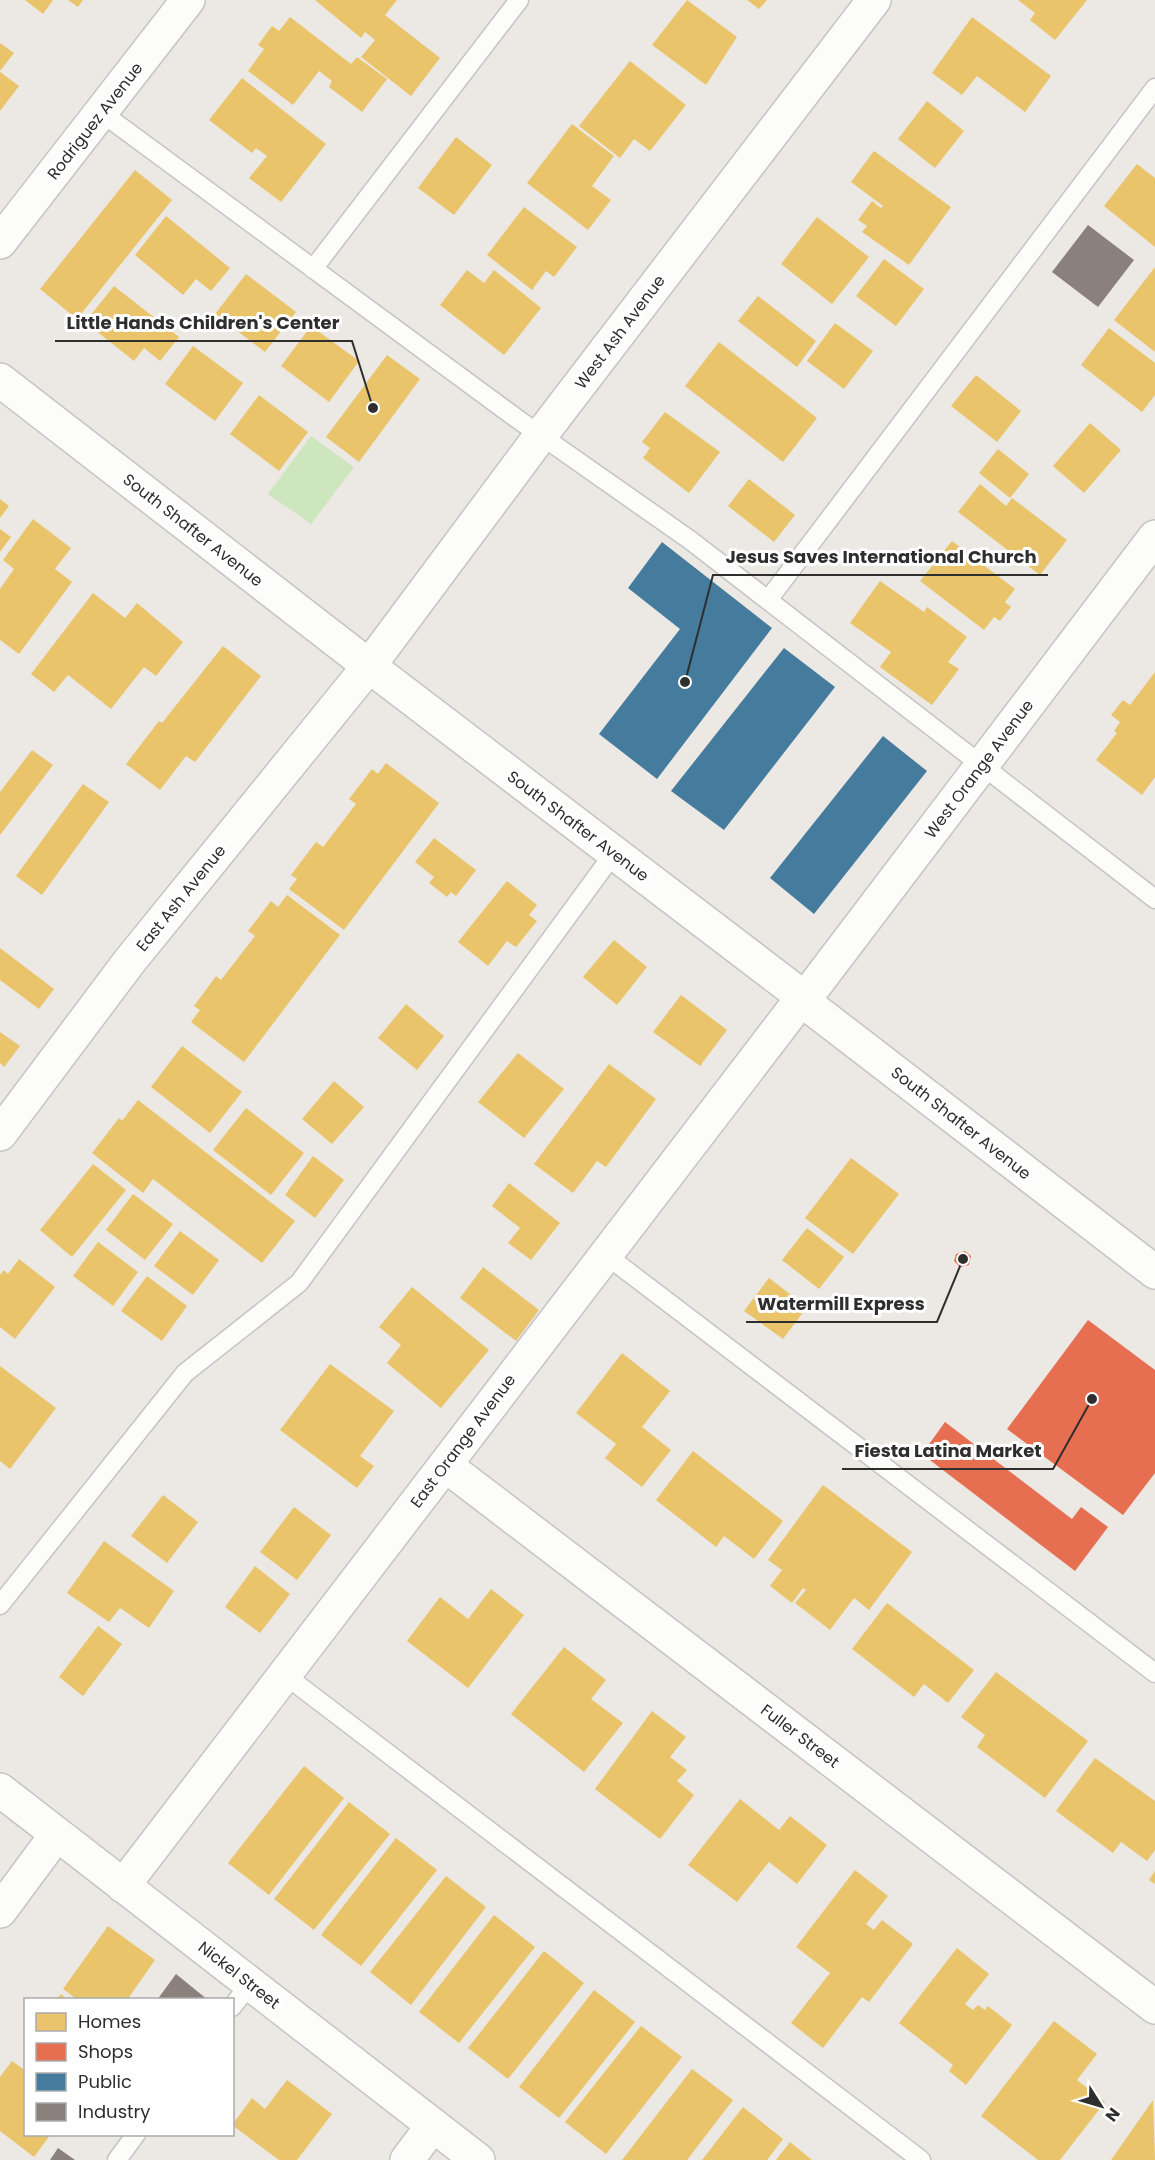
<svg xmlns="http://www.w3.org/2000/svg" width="1155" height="2160" font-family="Poppins,sans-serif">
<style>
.green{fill:#cee6be}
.homes{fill:#e9c46a}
.shops{fill:#e76f51}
.public{fill:#457b9d}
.industry{fill:#8a817c}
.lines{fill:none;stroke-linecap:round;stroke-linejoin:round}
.lane-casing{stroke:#c5c4c5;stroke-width:21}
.street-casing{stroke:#c5c4c5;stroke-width:36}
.secondary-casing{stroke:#c5c4c5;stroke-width:36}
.lane{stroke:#fcfcfb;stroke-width:18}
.street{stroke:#fcfcfb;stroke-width:33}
.secondary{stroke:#fcfcfb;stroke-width:33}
.labels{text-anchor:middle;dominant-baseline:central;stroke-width:6;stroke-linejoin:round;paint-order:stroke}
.street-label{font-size:16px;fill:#2e2e2e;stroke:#fff}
.leader{fill:none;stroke:#2e2e2e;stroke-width:2}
.callout-dot{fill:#2e2e2e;stroke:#fff;stroke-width:2}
.callout-label{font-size:18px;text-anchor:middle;font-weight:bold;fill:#2e2e2e;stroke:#fff;stroke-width:6;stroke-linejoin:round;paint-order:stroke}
</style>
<rect width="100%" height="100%" fill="#ece8e4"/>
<path class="green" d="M311 436 354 467 311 524 268 494Z"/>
<path class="homes" d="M25 0H53L43 14Z
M68 0H83L78 7Z
M315 0H397L385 15 440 58 411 96 361 57 375 40 365 32 361 38Z
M687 0 737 37 706 85 652 45Z
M747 0H767L759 9Z
M1018 0H1087L1055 40 1030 20 1035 13Z
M290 17 351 64 357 57 387 79 362 112 329 87 332 81 319 71 293 105 248 71 264 49 258 45 272 26 279 31Z
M972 17 1051 76 1025 112 977 76 962 95 932 73Z
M0 43 14 53 0 71Z
M630 61 686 105 650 151 634 139 620 158 579 126Z
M0 72 19 86 0 111Z
M242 78 326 144 281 202 249 178 267 156 256 148 252 153 209 120Z
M927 101 964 131 935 168 898 139Z
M572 124 614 156 592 186 611 200 588 230 527 183Z
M456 137 492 165 454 215 418 188Z
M874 151 951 207 909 265 862 232 867 226 858 220 872 201 881 208 883 206 851 182Z
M1137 164 1155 178V247L1104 206Z
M135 170 172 200 77 319 40 289Z
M524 207 577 247 554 277 546 271 532 290 487 255Z
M166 216 230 268 211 291 196 279 183 295 135 255Z
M817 217 869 257 832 304 781 264Z
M884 259 924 289 896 326 856 296Z
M1155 267V352L1114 320Z
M467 270 484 283 494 270 541 308 504 355 440 305Z
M246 274 296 312 265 352 215 314Z
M114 286 179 337 160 361 144 348 134 361 85 322Z
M758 296 816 341 797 367 738 321Z
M835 323 873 351 844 389 807 361Z
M311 326 359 361 329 402 281 366Z
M1109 328 1155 363V395L1142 412 1081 365Z
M719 342 817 418 783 462 685 386Z
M193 346 243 383 215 421 165 384Z
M387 355 420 379 359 462 326 437Z
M976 375 1021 411 997 442 951 406Z
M259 395 308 432 279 471 230 434Z
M665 412 720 452 689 493 643 458 650 448 642 442Z
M1090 423 1121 450 1084 493 1053 466Z
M998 449 1029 474 1010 498 979 473Z
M749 479 795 515 774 542 728 506Z
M980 484 1006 506 1012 498 1067 540 1040 575 958 512Z
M0 499 9 506 0 518Z
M33 519 71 548 55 569 72 582 19 654 0 640V589L14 569 3 560Z
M0 529 11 537 0 552Z
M952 541 1015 589 1005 602 1011 607 1000 621 994 617 984 630 920 581Z
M880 581 924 612 927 607 967 637 948 662 959 669 932 705 880 667 891 652 850 623Z
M93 593 125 618 137 603 183 642 156 676 144 667 111 709 68 675 54 692 31 674Z
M223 646 261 676 195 762 186 756 160 790 126 764 159 721 162 723Z
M1155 672V777L1142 795 1096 760 1117 733 1114 731 1120 722 1111 715 1123 700 1130 705Z
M32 750 53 765 0 835V792Z
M386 763 439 803 344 930 289 889 297 879 291 875 316 842 323 847 356 804 349 799 372 769 378 774Z
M83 784 109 802 42 895 16 876Z
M434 838 476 870 456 896 451 892 447 897 429 883 434 877 415 862Z
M507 881 537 905 529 915 537 921 516 947 507 941 488 966 458 942Z
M287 895 340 935 244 1062 191 1022 200 1010 194 1006 216 976 221 980 255 936 248 931 271 901 278 907Z
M614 940 647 967 617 1005 583 977Z
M0 948 54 989 39 1009 0 980Z
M681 995 727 1030 700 1066 653 1032Z
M406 1004 444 1036 417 1070 378 1038Z
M0 1032 20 1046 4 1067 0 1063Z
M182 1046 242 1092 210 1133 151 1087Z
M518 1053 564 1089 524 1138 478 1102Z
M609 1064 656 1099 606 1167 597 1161 573 1193 534 1164Z
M334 1081 364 1107 332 1144 302 1119Z
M138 1100 295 1221 262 1263 153 1179 143 1193 92 1153 119 1118 122 1121Z
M246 1108 304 1153 271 1195 213 1150Z
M313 1156 344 1180 315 1218 285 1195Z
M851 1158 899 1194 853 1254 805 1218Z
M93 1164 126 1190 72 1257 40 1230Z
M509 1183 560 1223 531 1260 508 1243 520 1228 492 1206Z
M133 1194 173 1224 145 1260 106 1230Z
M807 1228 844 1257 819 1289 782 1260Z
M180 1231 219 1260 193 1295 154 1266Z
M98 1242 138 1272 113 1306 73 1276Z
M19 1259 55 1287 15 1339 0 1327V1275L4 1270 8 1274Z
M483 1267 539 1310 516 1341 460 1298Z
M147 1276 187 1306 162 1341 121 1311Z
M769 1278 807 1307 783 1339 744 1311Z
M412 1287 489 1350 441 1408 387 1363 401 1345 379 1327Z
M622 1353 670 1391 642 1427 671 1450 642 1487 605 1458 616 1444 576 1413Z
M330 1364 394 1411 360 1456 374 1466 357 1488 280 1430Z
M0 1366 56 1408 10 1469 0 1461Z
M693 1451 783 1521 754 1559 724 1536 716 1547 656 1500Z
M823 1485 912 1552 869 1610 854 1598 830 1630 795 1603 806 1590 803 1588 792 1603 770 1586 782 1570 768 1560Z
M163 1495 198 1522 167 1563 131 1536Z
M294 1507 331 1535 297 1580 260 1552Z
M104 1541 174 1591 149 1628 120 1608 109 1622 67 1593Z
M255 1566 290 1594 260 1633 225 1607Z
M491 1589 524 1615 468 1688 407 1641 440 1597 468 1619Z
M887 1603 974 1670 948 1703 924 1684 914 1697 852 1649Z
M98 1626 122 1644 83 1696 59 1677Z
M564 1647 606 1680 591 1699 623 1723 584 1772 511 1714Z
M996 1672 1088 1741 1045 1798 977 1747 985 1735 961 1717Z
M652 1711 686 1737 670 1757 687 1770 677 1781 694 1795 660 1839 595 1789Z
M1095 1758 1155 1801V1850L1147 1861 1121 1842 1113 1853 1056 1811Z
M304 1766 344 1798 269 1895 228 1863Z
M740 1799 779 1830 790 1816 827 1845 797 1884 769 1862 737 1902 688 1865Z
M349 1802 390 1834 314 1930 274 1899Z
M396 1838 437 1870 361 1966 321 1935Z
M855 1870 888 1896 866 1924 874 1930 882 1920 913 1944 869 2002 862 1997 823 2048 791 2023 830 1973 796 1947Z
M1155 1871V1884L1149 1880Z
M446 1876 486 1907 411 2005 370 1972Z
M494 1915 535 1947 459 2043 419 2012Z
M108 1926 155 1960 127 2000H78L63 1989Z
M957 1948 989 1974 965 2004 973 2010 978 2005 985 2010 988 2006 1012 2025 966 2085 949 2071 953 2065 899 2023Z
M544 1951 584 1983 508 2079 468 2048Z
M594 1990 635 2022 559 2118 519 2087Z
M61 1994 68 2000H56Z
M1054 2021 1097 2054 1077 2080 1105 2102 1060 2160H1038L981 2116Z
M641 2026 682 2057 606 2154 565 2122Z
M12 2061 26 2071V2134H51L34 2157 0 2131V2077Z
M692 2069 733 2100 687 2160H622Z
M287 2080 332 2114 297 2160H279L232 2125 252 2098 265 2109Z
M1153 2100 1155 2160H1111Z
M743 2107 783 2139 767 2160H702Z
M790 2142 812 2160H776Z"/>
<path class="shops" d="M965 1251 971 1256 969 1265 960 1267 954 1261 956 1254Z
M1088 1320 1155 1370V1473L1123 1515 1007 1429Z
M945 1422 1072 1519 1081 1507 1108 1527 1075 1571 922 1454Z"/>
<path class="public" d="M662 542 772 628 657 779 599 734 680 629 628 588Z
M784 648 835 687 724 830 671 791Z
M883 736 927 771 814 914 770 878Z"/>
<path class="industry" d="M1088 225 1134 260 1098 307 1052 272Z
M176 1974 208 2000H157Z
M58 2148 75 2160H50Z"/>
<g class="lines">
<g class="lane-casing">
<path id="lane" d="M102 113 516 418 690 540 1155 899
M313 269 519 0
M768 600 1155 88
M606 1255 1155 1673
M0 1605 185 1373 299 1283 614 853
M285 1675 921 2160
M232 2007 250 1984
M117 2160 136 2134"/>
</g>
<g class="street-casing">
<path id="street" d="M0 242 188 0
M803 1001 1155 537
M0 1134 129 962 369 666 541 435 874 0
M445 1465 1155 2007
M0 1790 478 2160
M123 1886 803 997
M0 1911 57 1834
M407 2160 433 2125"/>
</g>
<g class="secondary-casing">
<path id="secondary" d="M0 380 369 666 803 997V1001L1155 1272"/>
</g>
<use href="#lane" class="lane"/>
<use href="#street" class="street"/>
<use href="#secondary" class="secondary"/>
</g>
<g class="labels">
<g class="street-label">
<text transform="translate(95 121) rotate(-52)">Rodriguez Avenue</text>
<text transform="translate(620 332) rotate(-53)">West Ash Avenue</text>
<text transform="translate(193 530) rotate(38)">South Shafter Avenue</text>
<text transform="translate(979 769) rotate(-53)">West Orange Avenue</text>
<text transform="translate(578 826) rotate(37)">South Shafter Avenue</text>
<text transform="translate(181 898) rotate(-51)">East Ash Avenue</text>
<text transform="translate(961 1123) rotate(38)">South Shafter Avenue</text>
<text transform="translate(463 1441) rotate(-53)">East Orange Avenue</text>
<text transform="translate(800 1736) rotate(37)">Fuller Street</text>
<text transform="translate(239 1975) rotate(38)">Nickel Street</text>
</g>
</g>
<path class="leader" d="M373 408L352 341H55M685 682L713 575H1048M963 1259L937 1322H746M1092 1399L1053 1469H842"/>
<g class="callout-dot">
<circle cx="373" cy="408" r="6"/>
<circle cx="685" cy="682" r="6"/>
<circle cx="963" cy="1259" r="6"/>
<circle cx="1092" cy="1399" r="6"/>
</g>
<g class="callout-label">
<text x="203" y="329">Little Hands Children's Center</text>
<text x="881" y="563">Jesus Saves International Church</text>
<text x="841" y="1310">Watermill Express</text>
<text x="948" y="1457">Fiesta Latina Market</text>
</g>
<rect x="24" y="1998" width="210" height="138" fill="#ffffff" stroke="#ababab" stroke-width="1.5"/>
<rect x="36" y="2013" width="30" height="18" fill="#e9c46a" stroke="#ababab" stroke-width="1.5"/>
<text x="78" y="2028" font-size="18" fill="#2e2e2e">Homes</text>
<rect x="36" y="2043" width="30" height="18" fill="#e76f51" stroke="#ababab" stroke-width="1.5"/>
<text x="78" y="2058" font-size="18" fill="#2e2e2e">Shops</text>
<rect x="36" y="2073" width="30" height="18" fill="#457b9d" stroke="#ababab" stroke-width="1.5"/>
<text x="78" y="2088" font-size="18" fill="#2e2e2e">Public</text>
<rect x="36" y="2103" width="30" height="18" fill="#8a817c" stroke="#ababab" stroke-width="1.5"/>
<text x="78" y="2118" font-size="18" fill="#2e2e2e">Industry</text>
<g transform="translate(1101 2106) rotate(127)" stroke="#ffffff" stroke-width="4.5" paint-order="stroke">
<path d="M0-4.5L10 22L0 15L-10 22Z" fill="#2e2e2e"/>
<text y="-9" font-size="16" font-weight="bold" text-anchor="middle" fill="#2e2e2e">N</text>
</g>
</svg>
